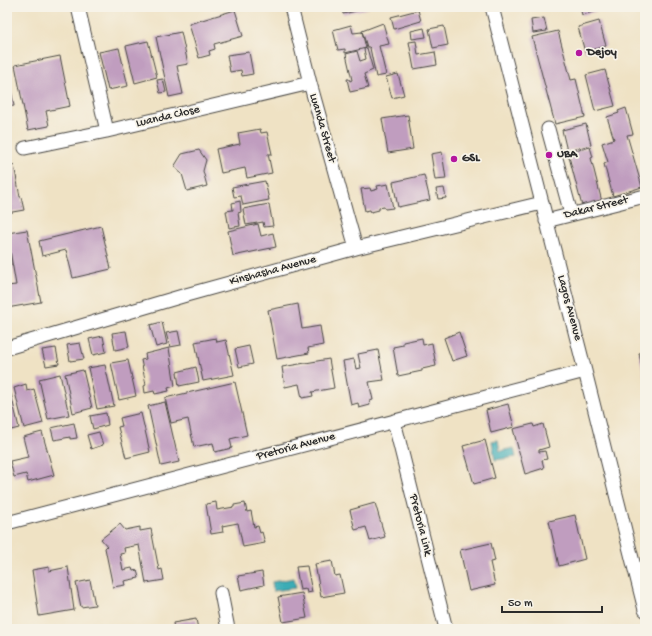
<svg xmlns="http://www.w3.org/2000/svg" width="652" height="636" font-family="'Gochi Hand',sans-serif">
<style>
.water{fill:#3bacb5;stroke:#336c70}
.building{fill:#c09dbf}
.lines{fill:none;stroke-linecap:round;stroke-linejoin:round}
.minor-casing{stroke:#484642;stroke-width:15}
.minor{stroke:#fff;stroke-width:13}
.poi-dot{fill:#b5179e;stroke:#f7f3e8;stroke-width:1.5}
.labels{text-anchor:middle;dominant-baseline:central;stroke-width:3.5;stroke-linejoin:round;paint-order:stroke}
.poi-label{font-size:12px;font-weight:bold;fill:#2b2b2b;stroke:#f7f3e8;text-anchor:start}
.street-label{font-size:12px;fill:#2b2b2b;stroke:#f7f3e8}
</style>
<rect width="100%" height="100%" fill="#f7f3e8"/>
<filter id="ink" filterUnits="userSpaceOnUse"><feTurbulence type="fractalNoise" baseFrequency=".025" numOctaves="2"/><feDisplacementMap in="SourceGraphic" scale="8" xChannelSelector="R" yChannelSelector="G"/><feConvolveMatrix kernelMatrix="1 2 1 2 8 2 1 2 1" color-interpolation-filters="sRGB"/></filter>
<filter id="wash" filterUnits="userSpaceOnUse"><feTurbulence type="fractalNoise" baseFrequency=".012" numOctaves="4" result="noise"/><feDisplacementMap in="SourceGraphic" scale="16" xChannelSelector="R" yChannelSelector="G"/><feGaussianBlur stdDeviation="0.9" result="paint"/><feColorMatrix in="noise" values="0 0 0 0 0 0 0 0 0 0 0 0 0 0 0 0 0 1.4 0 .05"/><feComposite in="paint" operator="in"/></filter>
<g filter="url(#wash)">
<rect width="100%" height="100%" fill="#efe2c4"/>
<path class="water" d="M498 440 500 451 514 448 516 457 495 460 492 441Z
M294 578 296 588 273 591 272 582Z"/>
<g id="blocks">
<path class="building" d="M342 7H369V8L343 14Z
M580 7H596L597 11 582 15Z
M235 10 243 36 214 44 215 49 209 51 210 55 199 58 189 24Z
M418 10 421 21 394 29 391 17Z
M544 18 547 31 533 33 531 20Z
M599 21 606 46 585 52 578 27Z
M383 23 389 44 379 46 386 75 376 77 370 48 369 47H367L362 31Z
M351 25 353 33 362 32 366 48 345 53V49L338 50 333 30Z
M444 26 448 45 433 48 429 29Z
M424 28 426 37 412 39 411 31Z
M558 31 571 80 576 79 585 117 555 124 532 37Z
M181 32 188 64 177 66 183 94 169 97 156 37Z
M148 41 157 77 135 83 126 46Z
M416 41 418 55 435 52 437 65 414 69 409 42Z
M119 48 128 86 108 90 99 52Z
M367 48 373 70 364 74 368 88 350 92 347 79H349L350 81 352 80 346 54 357 51 360 61 366 59 364 49Z
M249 52 253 74 242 76 241 70 230 72 227 55Z
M60 56 70 106 46 111 49 126 28 130 15 65Z
M605 70 615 106 595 111 586 75Z
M398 74 404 95 392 98 386 77Z
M163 79 166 92 160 93 157 80Z
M11 90 14 106 7 107V91Z
M626 108 633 134 627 135 642 187 613 196 604 164 608 162 602 143 614 139 607 117 619 113 618 111Z
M408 115 413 149 388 153 382 119Z
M586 124 591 145 567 151 562 130Z
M260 129 261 133 267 132 272 154H268L272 173 247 178 245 168 221 173 216 149 240 144 238 133Z
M590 147 593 157 591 158 602 202 582 206 568 153Z
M199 150 206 160 203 171 207 186 187 191 182 174 174 167 182 154Z
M442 152 446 179 435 180 431 154Z
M14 165 20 197H21L24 210 7 213V167Z
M424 175 430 200 398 207 393 182Z
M265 181 269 200 243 205 241 196 234 197 232 187Z
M388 184 393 208 385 209 384 207 379 208V210L371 212 370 210 365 211 361 189 370 188 371 191 378 189 377 186Z
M444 188 446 198 438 199 436 189Z
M240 201 241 212 238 213 240 226 229 228 226 211 233 210 232 203Z
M269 204 273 226 264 227 263 222 246 225 243 209Z
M258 224 261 236 273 233 276 247 233 256 228 231Z
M101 226 111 269 73 278 66 250 42 256 39 241Z
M27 230 41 302 7 308V286L16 285 7 233Z
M7 248 11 265 7 266Z
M298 304 302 329 320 326 323 345 308 348 309 353 277 359 268 310Z
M162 322 167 344 156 347 150 325Z
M126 331 129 347 115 350 112 333Z
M178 331 181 345 170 347 166 333Z
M459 332 467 356 452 361 444 338Z
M103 336 106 352 93 355 89 339Z
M216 338 217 342 226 340 234 375 203 381 195 342Z
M422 338 423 345 432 343 436 366 422 369V371L398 376 393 347 403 345V342Z
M80 343 84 359 70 361 67 345Z
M249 346 253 364 239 367 235 349Z
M56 348 59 364 46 366 42 350Z
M169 348 175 386 168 388 169 391 155 394 154 391 145 393 144 386 146 385 141 360 146 359 145 354Z
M378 350 384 380 369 382 373 400 369 401 370 405 359 408 358 403 351 405 343 361 354 359 356 369 361 368 358 354Z
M645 352V377H644L639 353Z
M329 359 334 388 312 392 313 396 302 398 299 384 285 387 282 367Z
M128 360 136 396 119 400 111 363Z
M105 365 114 406 97 409 88 368Z
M196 367 199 382 179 386 177 372Z
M83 370 92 408 73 413 65 374Z
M60 374 69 415 48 419 39 379Z
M235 382 247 435 230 439 232 448 215 452 213 443 194 447 188 419 171 423 165 398Z
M26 384 27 391 34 389 43 423 24 428 14 388Z
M11 394 19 428 7 431V395Z
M165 402 179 462 161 466 148 406Z
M508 404 514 427 491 433 486 410Z
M106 413 108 425 93 429 90 416Z
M141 413 150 452 126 458 118 427 122 426 120 418Z
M74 423 77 438 70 439V437L54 440 51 428Z
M533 424 534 427 543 424 549 447 539 450V452L545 451 547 459 542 460 544 468 525 474 513 429Z
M42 432 54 475 28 482 26 474 14 477 10 461 28 457 23 437Z
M99 432 103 445 91 449 87 435Z
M485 440 495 478 474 484 463 446Z
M216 502 217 510 234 507V505L245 503 247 512 251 511 254 527 258 526 260 533 262 532 265 543 243 547 238 523 222 526 223 532 211 534 206 504Z
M375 503 385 537 370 541 366 527 355 530 350 510Z
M575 515 585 559 559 566 549 521Z
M120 524 125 530 140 527V531L151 529 159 570 162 569 164 580 146 583 139 545 124 548 125 553 120 554 123 570 132 568 133 571 137 570 139 578 124 581 125 585 113 587 105 548 107 546 101 539Z
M491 543 495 561 490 562 495 585 469 591 460 550Z
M332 561 335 576 340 575 344 593 321 597 315 564Z
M307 566 312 592 307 593 306 589 300 590 296 567Z
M49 567V571L68 567 74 610 39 616 32 570Z
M262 572 264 585 241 590 238 576Z
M90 580 95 605 81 607 76 583Z
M302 593 307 618 283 622 278 597Z
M196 619 198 629H174L173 623Z"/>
</g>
</g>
<g filter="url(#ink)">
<use href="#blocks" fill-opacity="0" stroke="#484642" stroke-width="1"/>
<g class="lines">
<g class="minor-casing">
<path id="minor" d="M78 7 107 131
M291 7 310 83 356 248
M492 7 585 371 645 610
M548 129 571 214
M25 148 107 131 310 83
M546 221 645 196
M7 348 186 295 356 248 542 203
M394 421 446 629
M7 523 585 371
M221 593 228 629"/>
</g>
<use href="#minor" class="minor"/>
</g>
</g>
<g class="poi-dot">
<circle cx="579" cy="53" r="4"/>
<circle cx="549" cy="155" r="4"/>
<circle cx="454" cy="159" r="4"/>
</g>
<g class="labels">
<g class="poi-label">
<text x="587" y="53">Dejoy</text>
<text x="557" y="155">UBA</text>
<text x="462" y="159">GSL</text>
</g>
<g class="street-label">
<text transform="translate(168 117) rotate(-13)">Luanda Close</text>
<text transform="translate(322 128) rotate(74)">Luanda Street</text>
<text transform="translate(596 208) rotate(-14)">Dakar Street</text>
<text transform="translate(273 271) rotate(-15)">Kinshasha Avenue</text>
<text transform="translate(569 308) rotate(75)">Lagos Avenue</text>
<text transform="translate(296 447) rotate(-15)">Pretoria Avenue</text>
<text transform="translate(420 525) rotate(76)">Pretoria Link</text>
</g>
</g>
<rect width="652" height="636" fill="none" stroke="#f7f3e8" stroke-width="24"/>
<path d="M502 606v6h100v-6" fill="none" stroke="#2b2b2b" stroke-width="2"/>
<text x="508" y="606" font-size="12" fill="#2b2b2b" stroke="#f7f3e8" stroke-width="3" paint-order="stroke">50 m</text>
</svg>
